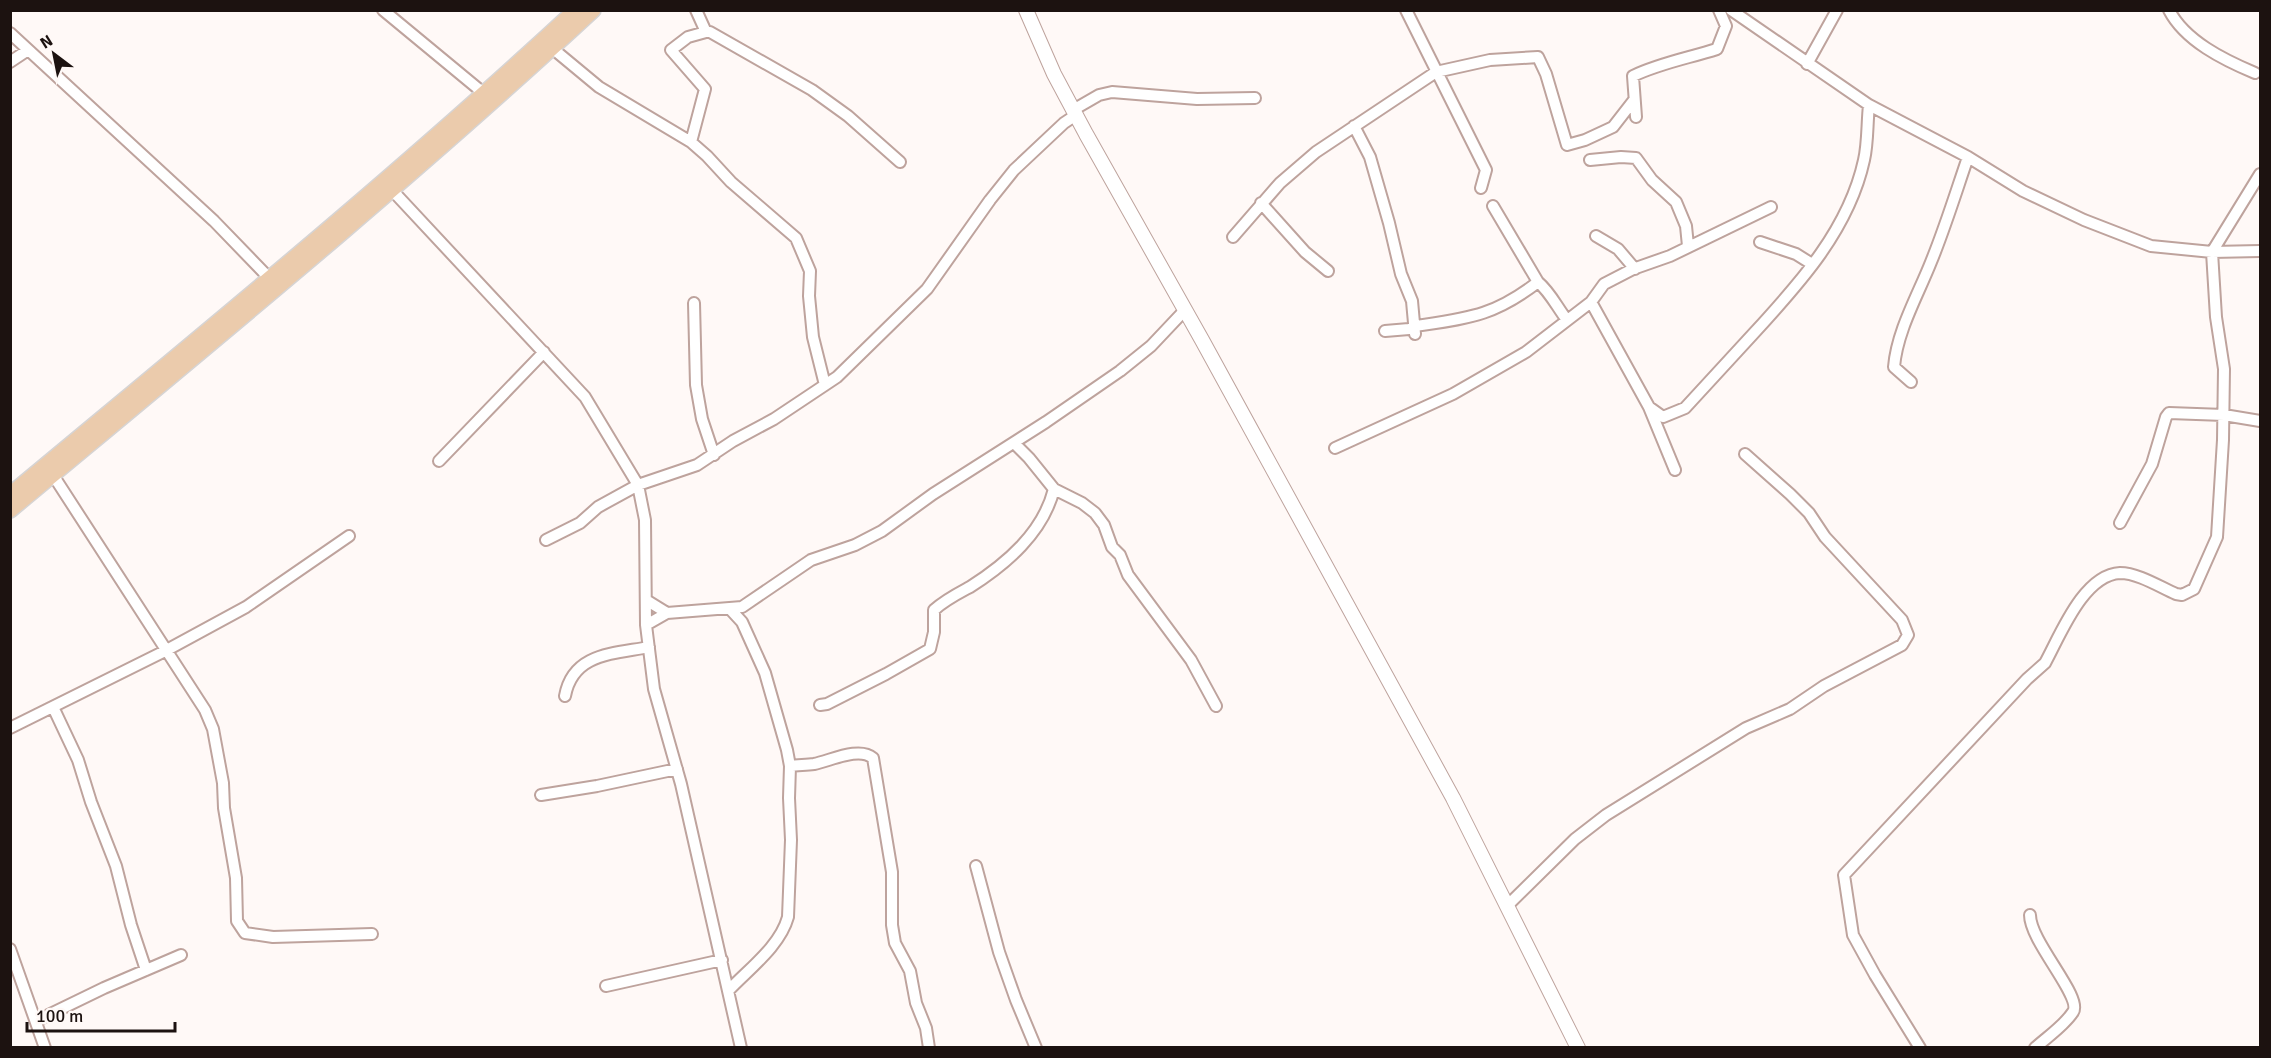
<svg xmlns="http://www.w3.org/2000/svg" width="2271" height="1058" font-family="Signika,sans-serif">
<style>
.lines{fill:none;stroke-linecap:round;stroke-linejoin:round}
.street-casing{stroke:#bea39d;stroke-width:14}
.secondary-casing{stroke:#bea39d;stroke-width:16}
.primary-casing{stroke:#d6d4d4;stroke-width:18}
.street{stroke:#fff;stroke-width:10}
.secondary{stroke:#fff;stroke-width:14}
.primary{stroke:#ebcbac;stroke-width:15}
</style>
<rect width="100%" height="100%" fill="#fff9f7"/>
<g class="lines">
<g class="street-casing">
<path id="street" d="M383 10 487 96
M1406 10 1486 170 1481 188
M1731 10 1869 105 1968 157 2023 191 2084 220 2151 246 2212 252 2260 251
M2169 10C2185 41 2224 60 2255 73
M706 32H710L812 90 848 116 900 162
M10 33 214 221 274 283
M552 48 599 87 691 142 707 156 731 182 796 238 810 271 809 296 813 337 825 385
M10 62 28 50
M1807 64 1837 10
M1073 110 1099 95 1112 92 1197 99 1255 98
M1636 117 1633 76C1660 63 1689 58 1717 49L1726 26 1719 10
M1354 126 1370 157 1389 223 1401 274 1412 301 1415 334
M691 142 705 89 671 50 688 37 706 32 696 10
M1590 160 1621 157 1636 158 1652 180 1676 202 1686 226 1688 246
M392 190 585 397 638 485 645 520 646 625 654 689 681 784 741 1048
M1261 203 1305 252 1328 271
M1493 206 1538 282
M1596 236 1618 249 1635 269
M1233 237 1280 183 1316 152 1436 72 1490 60 1538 57 1546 74 1567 145 1585 140 1613 127 1634 100
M1760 242 1796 254 1812 264
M1591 302 1649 407 1675 470
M694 303 696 385 702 419 714 455
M1385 331 1409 329 1416 326C1469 318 1494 316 1538 282 1550 292 1557 307 1567 320
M1911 382 1894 367C1897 331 1918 295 1931 262 1945 228 1956 192 1968 157
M1649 407 1663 417 1685 408C1708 383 1731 358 1754 333 1800 283 1849 229 1864 160 1868 143 1867 123 1869 105
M1335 448 1453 394 1526 352 1591 302 1604 284 1633 269 1670 256 1771 207
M439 461 544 352
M53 475 205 710 213 729 223 783 224 808 236 878 237 921 245 933 273 937 372 934
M1054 489 1082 503 1095 513 1104 525 1112 547 1120 555 1128 575 1191 660 1216 706
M2120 523 2152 464 2166 417 2169 413 2224 415 2260 421
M546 540 580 523 598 507 638 485 697 465 733 441 774 419 837 377 927 289 990 200 1014 170 1064 123 1076 115
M646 600 667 613
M646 625 667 613 742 607 811 560 855 545 882 531 933 494 1046 422 1120 371 1151 346 1185 310
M565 696C573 653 613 654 649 647
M820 705 827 704 886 674 930 649 934 632V610C945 600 957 594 970 587 1006 564 1043 533 1054 489L1029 458 1014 443
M53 707 78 760 91 802 116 866 131 925 146 970
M10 728 165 651 246 607 349 536
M790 766C798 765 806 765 814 764 830 761 859 746 873 758L892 872V925L895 943 910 971 916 1003 926 1028 929 1048
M541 795 597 786 677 769
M976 866 999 952 1016 1000 1036 1048
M1507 906 1575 839 1606 815 1746 728 1790 709 1824 686 1902 645 1908 635 1902 620 1825 537 1809 513 1790 494 1745 454
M2030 915C2030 942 2083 997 2073 1012 2064 1026 2047 1037 2035 1048
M10 949 45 1048
M606 986 722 960
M729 990C750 968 780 946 788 917L791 840 789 798 790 766 787 750 765 673 742 622 730 609
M36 1021 104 988 181 955
M1920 1048 1875 975 1853 935 1844 875 2027 679 2045 663C2060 636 2083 575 2120 573 2138 573 2160 587 2176 594L2182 595 2194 589 2217 537 2223 440 2224 369 2216 317 2212 252 2260 174"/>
</g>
<g class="secondary-casing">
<path id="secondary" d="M1026 10 1054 74 1086 134 1202 340 1453 798 1578 1048"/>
</g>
<g class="primary-casing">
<path id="primary" d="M10 495C201 336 394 179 576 10
M10 510C207 346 405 184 593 10"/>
</g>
<use href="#street" class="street"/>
<use href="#secondary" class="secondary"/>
<use href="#primary" class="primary"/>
</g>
<rect width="2271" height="1058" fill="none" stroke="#1c1210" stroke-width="24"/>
<g transform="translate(54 54) rotate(328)" stroke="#fff9f7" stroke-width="4.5" paint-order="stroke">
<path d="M0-4.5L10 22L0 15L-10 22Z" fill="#1c1210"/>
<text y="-9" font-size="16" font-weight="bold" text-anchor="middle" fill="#1c1210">N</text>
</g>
<path d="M27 1022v9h148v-9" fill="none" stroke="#1c1210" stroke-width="3"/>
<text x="36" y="1022" font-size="18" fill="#1c1210" stroke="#fff9f7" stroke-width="4.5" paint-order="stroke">100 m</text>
</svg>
